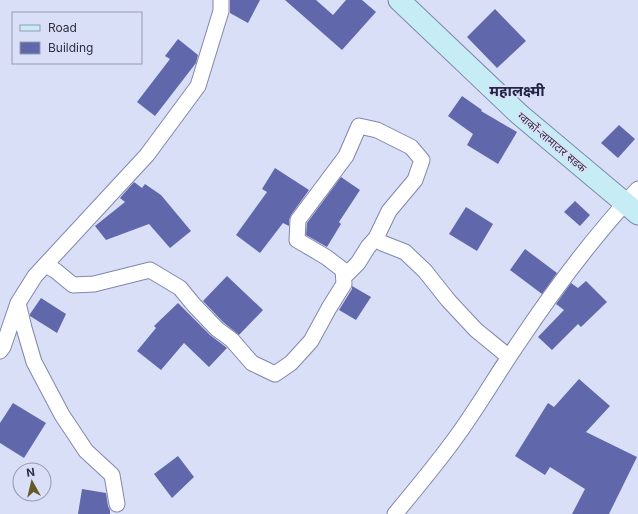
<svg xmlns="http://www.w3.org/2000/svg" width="638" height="514" font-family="Inter,'Noto Sans Devanagari',sans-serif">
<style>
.building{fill:#6067ab}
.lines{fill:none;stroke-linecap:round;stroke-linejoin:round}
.minor-casing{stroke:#8086ad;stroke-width:17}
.secondary-casing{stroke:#8086ad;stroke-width:23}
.minor{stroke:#fff;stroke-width:15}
.secondary{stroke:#c6ecf5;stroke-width:21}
.labels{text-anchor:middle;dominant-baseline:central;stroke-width:4;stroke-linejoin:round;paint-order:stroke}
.street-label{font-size:11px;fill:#2e3041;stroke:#dadff8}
.district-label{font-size:15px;font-weight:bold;fill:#232646;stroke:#dadff8}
</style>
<rect width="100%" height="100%" fill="#dadff8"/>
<path class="building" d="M230 0H260L248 23 230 13Z
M285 0H316L333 15 346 0H362L376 12 342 50Z
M495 9 526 41 497 68 467 37Z
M178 39 198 55 196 63 155 116 137 102 170 59 165 56Z
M462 96 482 110 481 111 517 132 498 164 467 145 473 134 448 116Z
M619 125 635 139 618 158 601 143Z
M275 168 309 190 291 215 289 220V226L283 223 260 253 236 235 267 192 262 189Z
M341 177 360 190 339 222 341 224 327 247 306 235 307 223Z
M134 182 142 188 145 184 161 195 191 231 170 248 149 224 106 240 95 226 125 202 120 198Z
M575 201 590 215 580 226 564 212Z
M466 207 493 224 477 251 449 234Z
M525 249 557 273 542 294 510 270Z
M227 276 263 310 239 335 223 322 203 301Z
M586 281 607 302 581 327 578 324 552 350 538 337 564 310 556 304 571 283 578 288Z
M352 286 371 297 356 320 339 310 352 289Z
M41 298 66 314 57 333 30 316V314Z
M178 303 210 335 227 348 226 349 209 367 184 343 161 370 137 351 156 328 154 326Z
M579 379 610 406 586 432 637 457 609 514H572L585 489 550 467 545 475 515 456 548 403 554 407Z
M13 403 46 423 24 458 0 443V423Z
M178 456 194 477 172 498 154 474Z
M82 489 106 493 108 506 110 510V514H78Z"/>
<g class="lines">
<g class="minor-casing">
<path id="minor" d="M376 238 382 243 405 252 425 271 448 300 476 330 509 357
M46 265 56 271 73 285 94 284 150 270 180 288 194 305 217 329 232 340 252 363 275 374 291 363 311 341 329 308 344 284 343 270 326 257 297 240 298 220 346 156 359 126 377 130 411 147 422 160 415 180 389 211 376 238 368 247 358 263 344 277
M18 303 24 328 34 362 62 415 86 451 112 475 117 504
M0 351 3 347 18 303 35 276 147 155 198 86 221 11V0
M395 514C415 490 435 466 454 440 477 409 497 374 519 342 555 288 594 236 638 189"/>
</g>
<g class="secondary-casing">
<path id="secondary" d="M399 0 519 114 638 214"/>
</g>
<use href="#minor" class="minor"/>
<use href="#secondary" class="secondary"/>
</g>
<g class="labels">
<g class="street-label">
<text transform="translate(552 142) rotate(40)">ग्वार्को-लामाटार सडक</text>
</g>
<g class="district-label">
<text x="517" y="90">महालक्ष्मी</text>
</g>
</g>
<rect x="12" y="12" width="130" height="52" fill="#dadff8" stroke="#9599af"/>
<rect x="20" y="25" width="20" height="6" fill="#c6ecf5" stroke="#9599af"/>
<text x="48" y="32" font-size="12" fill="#2e3041">Road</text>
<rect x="20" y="42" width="20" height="12" fill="#6067ab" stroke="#9599af"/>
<text x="48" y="52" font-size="12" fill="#2e3041">Building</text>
<g transform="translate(32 482) rotate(352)"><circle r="19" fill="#dadff8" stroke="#9599af"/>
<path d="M0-3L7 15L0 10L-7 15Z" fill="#655a27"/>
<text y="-6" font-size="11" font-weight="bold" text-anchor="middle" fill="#2e3041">N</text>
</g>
</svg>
